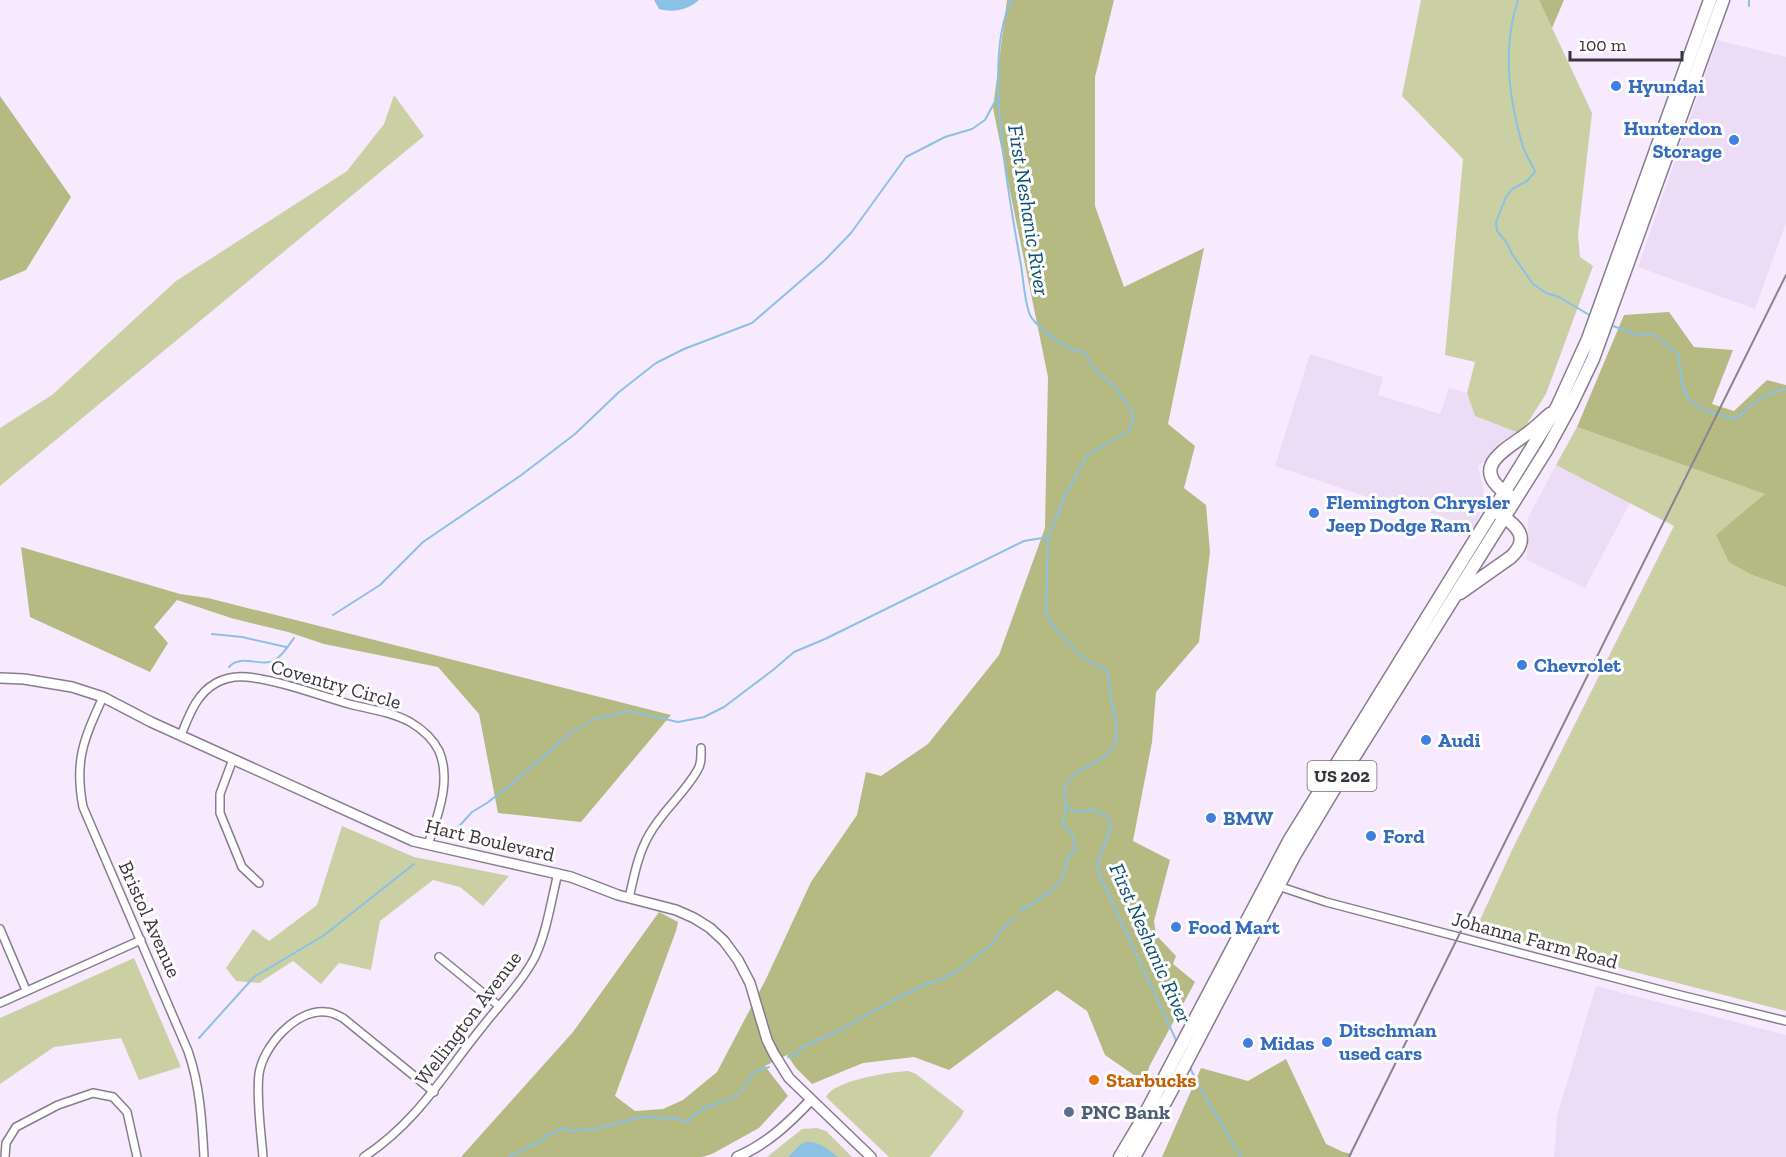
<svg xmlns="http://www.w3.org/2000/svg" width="1786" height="1157" font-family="'Zilla Slab',serif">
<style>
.built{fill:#ecdcf5}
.green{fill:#cbd0a4}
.forest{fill:#b5ba82}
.water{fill:#8bc1e4}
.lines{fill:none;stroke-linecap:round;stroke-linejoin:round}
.stream{stroke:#8bc1e4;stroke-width:2}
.street-casing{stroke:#887d8e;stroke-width:10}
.secondary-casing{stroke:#887d8e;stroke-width:12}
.highway-casing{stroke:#887d8e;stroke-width:15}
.street{stroke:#fff;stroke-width:7}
.secondary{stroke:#fff;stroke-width:9}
.highway{stroke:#fff;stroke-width:12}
.rail{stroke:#8a828e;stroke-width:2}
.shop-dot{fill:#3f7fe0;stroke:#fdfdfd;stroke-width:2}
.food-dot{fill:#e8710a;stroke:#fdfdfd;stroke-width:2}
.service-dot{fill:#5c6f8a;stroke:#fdfdfd;stroke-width:2}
.labels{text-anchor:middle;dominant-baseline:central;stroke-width:6;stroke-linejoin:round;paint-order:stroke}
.shield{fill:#fdfdfd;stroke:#747075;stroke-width:1.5}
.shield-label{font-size:18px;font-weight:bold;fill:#39343b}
.shop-label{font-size:20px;font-weight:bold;fill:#366cbe;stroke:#fdfdfd;text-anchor:start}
.street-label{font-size:20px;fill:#39343b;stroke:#fdfdfd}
.food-label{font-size:20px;font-weight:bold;fill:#c56008;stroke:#fdfdfd;text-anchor:start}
.service-label{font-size:20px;font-weight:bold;fill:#4e5e75;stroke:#fdfdfd;text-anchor:start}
.water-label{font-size:21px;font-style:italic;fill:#084e70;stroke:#fdfdfd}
</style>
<rect width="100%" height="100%" fill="#f7eafe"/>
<path class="built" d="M1717 40 1786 57V223L1755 309 1638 267Z
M1310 354 1383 377 1378 395 1440 414 1449 388 1467 393 1475 416 1519 433 1478 466 1485 498 1475 528 1431 513 1364 496 1275 466Z
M1556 465 1630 503 1585 588 1527 560 1528 518Z
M1596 986 1786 1035V1157H1554L1557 1116Z"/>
<path class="green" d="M1421 0H1539L1592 113 1578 235 1580 257 1593 266 1546 394 1525 427 1519 433 1475 416 1467 393 1475 362 1445 355 1463 159 1402 96Z
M394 95 424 136 0 486V428L52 395 176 281 347 171 384 124Z
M1577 427 1766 494 1752 575 1786 587V1011L1475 931 1512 850 1674 526 1556 465Z
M342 826 414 857 509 876 483 906 460 887 433 880 380 921 371 970 339 963 321 984 293 961 259 983 236 981 226 968 253 929 269 941 317 905Z
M134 958 181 1067 139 1080 121 1038 54 1047 0 1084V1018Z
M908 1071 916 1074 964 1111 961 1117 930 1157H889L826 1097C834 1080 890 1072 908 1071Z
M817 1128 826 1131 852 1157H767L802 1129Z"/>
<path class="forest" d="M1007 0H1114L1095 77V206L1124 287 1204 248 1168 424 1195 446 1184 488 1206 505 1210 552 1199 642 1156 692 1152 742 1133 841 1170 860 1154 921 1156 935 1176 956 1173 964 1195 982 1150 1065 1144 1082 1105 1055 1087 1011 1057 990 949 1070 914 1057 863 1063 812 1084 796 1068 787 1055 765 1066 788 1096 759 1128 712 1154 702 1157H461L573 1032 659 912 678 922 676 931 615 1096 635 1111 663 1109 683 1100 717 1072 766 979 811 882 857 815 866 772 881 776 928 744 999 655 1045 528 1048 377 993 108Z
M1539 0H1564L1552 28Z
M0 96 71 197 26 270 0 281Z
M1669 312 1694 347 1733 350 1712 404 1734 411 1767 380 1786 385V587L1752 575 1729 562 1716 535 1765 494 1577 427 1624 315Z
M21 547 180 594 208 598 671 715 581 822 498 813 479 714 438 667 324 644 288 632 231 618 177 600 154 627 168 643 150 672 30 617Z
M1286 1059 1326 1144 1343 1152 1352 1154 1350 1157H1162L1201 1068 1248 1081Z"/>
<path class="water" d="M654 0H699C688 10 673 13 659 9Z
M806 1142C819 1141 828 1149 838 1157H788L801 1144Z"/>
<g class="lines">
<path class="stream" d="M1012 0C981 56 1010 202 1021 265 1023 277 1025 305 1030 315 1034 324 1058 343 1068 347 1073 350 1080 351 1085 353L1095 370 1114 386 1132 411 1133 422 1129 431 1087 455 1065 496 1048 537 1046 616C1059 633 1072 650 1090 662 1097 667 1105 665 1108 675 1110 680 1109 687 1110 693 1112 708 1120 727 1115 743 1106 768 1062 765 1064 797 1065 802 1066 805 1070 809 1076 814 1084 811 1092 809L1108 817 1111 825C1108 839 1096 859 1098 872L1177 1042
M1518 0C1502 47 1509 100 1523 147 1526 156 1532 163 1535 172L1527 181 1512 189 1506 197 1496 222 1497 231 1507 243 1512 254 1533 284 1546 293 1559 297 1591 316
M1749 0V6
M1610 325 1636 334 1654 335 1678 354C1680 363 1680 373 1682 382 1686 410 1713 413 1736 419 1752 405 1764 392 1786 389
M333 615 380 585 423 542 520 476 575 434 619 392 656 363 684 349 752 323 825 260 851 233 906 157 945 137 972 129 985 120 998 96
M212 634 242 637 286 647
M229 667C241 653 262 668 275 660 283 655 289 645 294 638
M453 833 472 812 487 803 514 782 570 733 595 719 629 711 678 722 704 717 724 707 773 670 794 652 825 639 1024 541 1048 537
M1021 911 1026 906 1032 905C1042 895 1058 889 1064 875 1067 869 1064 862 1069 856 1071 854 1074 852 1076 850L1072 834 1063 824 1066 806
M199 1038 254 977 323 936 414 864
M788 1057 796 1054 802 1047 834 1033 894 1000 928 983 938 981 957 971 990 946 1006 925 1017 917
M1189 1066 1202 1091 1241 1157
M509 1157 544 1139 549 1133H556L561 1128 571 1131 594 1129 641 1117 677 1119 688 1122C702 1102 719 1107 737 1095 746 1089 747 1077 755 1072 759 1070 764 1069 769 1067"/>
<g class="street-casing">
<path id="street" d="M103 697C84 739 74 760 83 807L188 1051C200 1085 202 1121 204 1157
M181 735C189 716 196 694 216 683 225 678 237 676 247 677 278 680 318 695 349 704 369 709 392 712 410 722 422 729 433 739 439 751 452 781 437 817 428 845
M233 759 220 794V813L242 867 259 883
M1278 886 1326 902 1676 994 1786 1021
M629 898C634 876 638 854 649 835 662 811 684 794 697 771 702 764 701 756 701 748
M0 929 26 990
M439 957 499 1006
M0 1003 141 940
M5 1157 6 1143 16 1127 58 1105 93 1093 113 1097 127 1112 137 1157
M263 1157C261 1132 256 1097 259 1074 263 1046 296 1009 326 1012 332 1012 337 1015 343 1018L434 1092
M364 1157C419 1120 443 1075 483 1026 500 1004 522 982 535 957 547 931 551 901 558 873"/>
</g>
<g class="secondary-casing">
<path id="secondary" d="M0 678 24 679 72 687 103 697 151 722 413 841 571 877 618 895 676 910 694 918 710 928 724 941 738 960 750 983 767 1040 774 1054 789 1078 871 1157
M737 1157C767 1144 788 1124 811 1100"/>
</g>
<g class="highway-casing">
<path id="highway" d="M1510 496C1467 468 1504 451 1528 433 1536 427 1543 420 1550 414
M1460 593 1511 557C1531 538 1517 525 1499 514
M1120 1157 1142 1120 1289 841 1557 407 1588 339 1710 0
M1134 1157 1168 1097 1294 856 1342 776 1547 449 1571 405 1593 359 1723 0"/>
</g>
<use href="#street" class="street"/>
<use href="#secondary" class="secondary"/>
<use href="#highway" class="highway"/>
<path class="rail" d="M1349 1157 1786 275"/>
</g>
<g class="shop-dot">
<circle cx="1616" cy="86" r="6"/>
<circle cx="1734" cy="140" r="6"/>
<circle cx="1314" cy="513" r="6"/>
<circle cx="1522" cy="665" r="6"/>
<circle cx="1426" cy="740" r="6"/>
<circle cx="1211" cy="818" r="6"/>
<circle cx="1371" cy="836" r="6"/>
<circle cx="1176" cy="927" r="6"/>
<circle cx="1327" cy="1042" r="6"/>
<circle cx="1248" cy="1043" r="6"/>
</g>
<circle class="food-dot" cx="1094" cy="1080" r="6"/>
<circle class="service-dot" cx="1069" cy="1112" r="6"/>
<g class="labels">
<rect class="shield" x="1307.5" y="761" width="69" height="30" rx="4.5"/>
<g class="shield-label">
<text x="1342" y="776">US 202</text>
</g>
<g class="shop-label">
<text x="1628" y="86">Hyundai</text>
<text x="1722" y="128" text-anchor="end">Hunterdon<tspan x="1722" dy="23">Storage</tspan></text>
<text x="1326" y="502">Flemington Chrysler<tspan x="1326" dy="23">Jeep Dodge Ram</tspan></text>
<text x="1534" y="665">Chevrolet</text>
<text x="1438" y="740">Audi</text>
<text x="1223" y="818">BMW</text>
<text x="1383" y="836">Ford</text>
<text x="1188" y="927">Food Mart</text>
<text x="1339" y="1030">Ditschman<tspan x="1339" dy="23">used cars</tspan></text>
<text x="1260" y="1043">Midas</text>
</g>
<g class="street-label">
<text transform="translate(336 684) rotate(16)">Coventry Circle</text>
<text transform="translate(490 840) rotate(13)">Hart Boulevard</text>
<text transform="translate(150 919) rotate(66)">Bristol Avenue</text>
<text transform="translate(1535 940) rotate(15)">Johanna Farm Road</text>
<text transform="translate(468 1018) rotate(-53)">Wellington Avenue</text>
</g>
<g class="food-label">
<text x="1106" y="1080">Starbucks</text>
</g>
<g class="service-label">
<text x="1081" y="1112">PNC Bank</text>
</g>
<g class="water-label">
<text transform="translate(1029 210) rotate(81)">First Neshanic River</text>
<text transform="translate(1151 943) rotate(66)">First Neshanic River</text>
</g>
</g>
<path d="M1570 51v9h112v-9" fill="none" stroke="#39343b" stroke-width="3"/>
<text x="1579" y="51" font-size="18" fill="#39343b" stroke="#fdfdfd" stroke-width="4.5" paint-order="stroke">100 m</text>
</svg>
